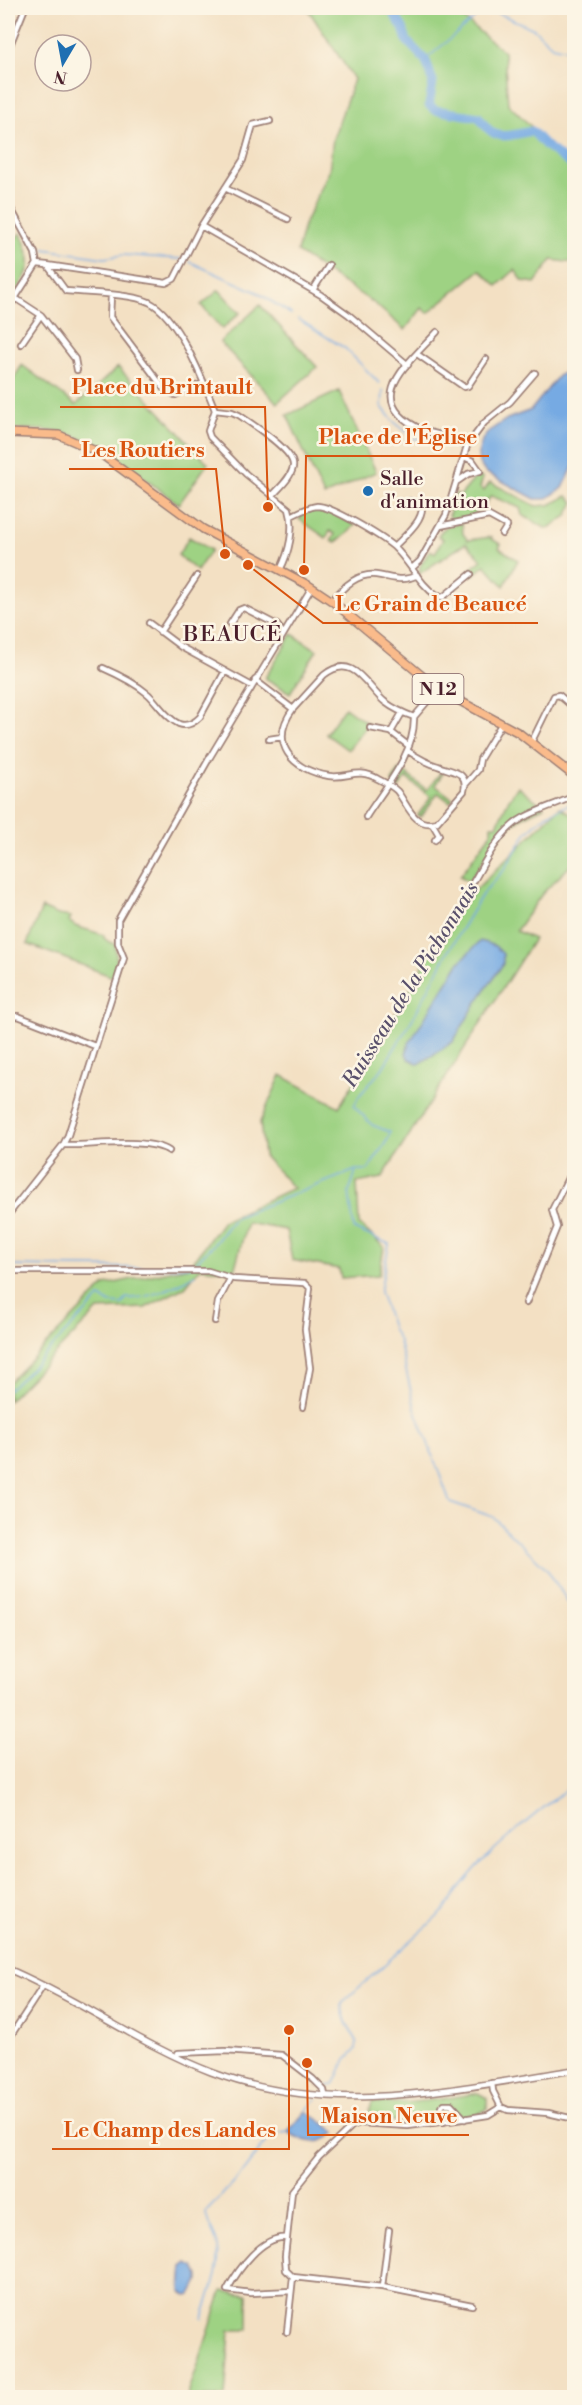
<svg xmlns="http://www.w3.org/2000/svg" width="582" height="2405" font-family="'Libre Bodoni',serif">
<style>
.green{fill:#9ed283;stroke:#747857;stroke-width:1.5}
.water{fill:#76aae3;stroke:#606487;stroke-width:1.5}
.lines{fill:none;stroke-linecap:round;stroke-linejoin:round}
.stream{stroke:#76aae3;stroke-width:1.5}
.river{stroke:#76aae3;stroke-width:9}
.minor-casing{stroke:#9e8077;stroke-width:8}
.tertiary-casing{stroke:#9e8077;stroke-width:8}
.primary-casing{stroke:#9e8077;stroke-width:10}
.minor{stroke:#fff;stroke-width:4.5}
.tertiary{stroke:#fff;stroke-width:5}
.primary{stroke:#fabb8b;stroke-width:7}
.poi-dot{fill:#1f6fb2;stroke:#fcf5e5;stroke-width:2}
.labels{text-anchor:middle;dominant-baseline:central;stroke-width:5;stroke-linejoin:round;paint-order:stroke}
.shield{fill:#fcf5e5;stroke:#7f5f63;stroke-width:1.5}
.shield-label{font-size:18px;font-weight:bold;fill:#4a1f2b}
.poi-label{font-size:20px;fill:#4a1f2b;stroke:#fcf5e5;text-anchor:start}
.water-label{font-size:21px;font-style:italic;fill:#59506b;stroke:#fcf5e5}
.quarter-label{font-size:22px;letter-spacing:1.5px;fill:#4a1f2b;stroke:#fcf5e5}
.leader{fill:none;stroke:#d8530f;stroke-width:2}
.callout-dot{fill:#d8530f;stroke:#fcf5e5;stroke-width:2}
.callout-label{font-size:21px;text-anchor:middle;font-weight:bold;fill:#d8530f;stroke:#fcf5e5;stroke-width:5;stroke-linejoin:round;paint-order:stroke}
</style>
<rect width="100%" height="100%" fill="#fcf5e5"/>
<filter id="ink" filterUnits="userSpaceOnUse"><feTurbulence type="fractalNoise" baseFrequency=".0167" numOctaves="2"/><feDisplacementMap in="SourceGraphic" scale="12" xChannelSelector="R" yChannelSelector="G"/><feConvolveMatrix kernelMatrix="1 2 1 2 8 2 1 2 1" color-interpolation-filters="sRGB"/></filter>
<filter id="wash" filterUnits="userSpaceOnUse"><feTurbulence type="fractalNoise" baseFrequency=".008" numOctaves="4" result="noise"/><feDisplacementMap in="SourceGraphic" scale="24" xChannelSelector="R" yChannelSelector="G"/><feGaussianBlur stdDeviation="1.35" result="paint"/><feColorMatrix in="noise" values="0 0 0 0 0 0 0 0 0 0 0 0 0 0 0 0 0 1.4 0 .05"/><feComposite in="paint" operator="in"/></filter>
<g filter="url(#wash)">
<rect width="100%" height="100%" fill="#f3e0c3"/>
<path class="green" d="M307 8H451L504 52 508 104 574 168V263L552 260 535 283 523 281 515 270 497 286 480 270 428 313 422 308 405 330 375 304 297 252 304 225 329 171 333 139 354 79Z
M21 233C37 270 28 272 8 303V244Z
M219 290 240 313 222 329 201 305Z
M260 305 317 367 277 403 220 342Z
M22 365 76 405 118 367 208 463 179 504C149 483 103 443 68 434 48 429 28 429 8 429V388Z
M339 391 376 472 324 496 287 415Z
M473 475 483 478 480 488 484 491 490 482 536 506 549 505 567 496 574 502 567 516 547 529 522 515 520 508 491 496 481 510 477 509 473 517 451 520 449 514 456 493 460 496 475 478Z
M313 509 329 511 355 525 347 534 336 542 331 541 335 534 330 531 326 538 299 519 304 512Z
M462 523 463 534 468 540 492 537 491 539 501 544 499 548 518 560 504 586 485 565 473 575 469 570 482 560 466 543 419 574 420 566 430 550 435 553 443 539 438 536C443 526 451 525 462 523Z
M189 537 211 550 197 571 178 555Z
M292 634 317 650 290 693 265 678Z
M345 707 368 724 348 750 326 734Z
M400 769 427 790 441 772H444L435 785 453 799 450 802 438 793 421 817 418 815 431 797 406 778 397 790 392 782Z
M518 786 544 807C502 823 492 846 470 882L460 876 491 833V825H497L508 801Z
M560 807 574 816V862L542 894 516 931 534 939 382 1178 357 1183 359 1224 384 1247 379 1275 341 1278 339 1269 292 1260 286 1230 247 1223 234 1271 200 1268 185 1287 145 1308 98 1310 8 1401V1383L105 1285 189 1267 223 1221 293 1188 264 1156 260 1122 281 1075 339 1107 416 980 440 931 471 894Z
M42 908 58 915 71 917 69 921 75 926 104 935V938L109 942 115 944 117 962 113 977 27 944Z
M478 2093 487 2098V2109C475 2120 384 2125 368 2118L372 2102C408 2105 443 2099 478 2093Z
M222 2291 248 2295V2330H230L225 2397 187 2398Z"/>
<path class="water" d="M574 370V465L563 488 546 499H535L485 472 479 463 478 454 482 440 489 431 507 419 531 410 558 376 565 372Z
M480 941 495 946 503 954V964L475 1005 453 1042 419 1064 409 1059 406 1054 409 1043 459 963Z
M306 2111 336 2132C320 2147 305 2143 288 2132Z
M188 2264 195 2267 199 2276V2281L191 2295 187 2296 181 2291V2288L183 2268Z"/>
<g class="lines">
<path class="stream" d="M425 60 482 12 493 11 534 29 552 46 574 51
M44 249 104 258 123 255 181 259
M190 262 257 292 291 314
M298 319 346 349 379 383
M383 390 382 407 393 421 415 439 423 437
M356 1171 349 1192 354 1229 389 1244 380 1292 393 1330 399 1341 415 1408 450 1502 493 1517 546 1568 574 1611
M8 1266 158 1268 195 1266C200 1255 206 1253 214 1244 222 1235 227 1225 236 1217L356 1170H368L388 1139 390 1132 372 1125 354 1106 359 1096 382 1069 412 1020 448 952 483 893 504 870 527 832 546 815 574 802
M8 1390 26 1374 100 1297 110 1303 123 1304 126 1298C147 1300 177 1286 195 1275
M8 1720 10 1736 8 1774
M327 2086 334 2085 346 2059 356 2049 357 2041 346 2022 341 2006 344 2001 445 1910C474 1858 529 1821 574 1783
M306 2111 316 2099
M203 2319C209 2295 221 2271 218 2247 216 2234 207 2227 206 2212L246 2169 264 2144 276 2134 288 2132"/>
<path class="river" d="M390 8 403 28 407 41 426 61 433 82 429 105 435 110 479 117C495 143 505 136 532 131L546 146 574 167"/>
</g>
</g>
<g filter="url(#ink)">
<g class="lines">
<g class="minor-casing">
<path id="minor" d="M8 50 25 8
M225 188 288 219
M8 203 35 253 37 264 8 309
M201 226 321 295 349 315 408 365
M37 264 47 265 66 291C88 293 131 294 149 302 178 316 203 380 215 410L208 431 210 437 246 474 289 509C295 528 289 553 280 570
M47 265 166 283 174 279 201 226 243 160 253 125 270 121
M313 290 329 265
M111 296 110 317 165 390 175 395 204 383
M15 298 41 315 75 359 77 370
M437 332C408 364 359 401 423 430 430 433 438 434 446 436 453 439 460 442 467 446
M21 344 41 315
M417 354 464 387 468 386 486 359
M215 410 232 412 239 415C251 424 296 451 293 467 291 478 280 487 273 495
M458 481 468 474 480 471 473 461 464 457
M291 516C299 512 308 507 317 506 332 506 382 537 394 547 410 562 419 584 437 596L443 597 471 574
M440 526 489 516 507 526 502 534
M394 547C404 536 423 522 422 506L410 501
M412 568 420 561 446 515 467 446 484 423 510 402 535 373
M332 601C342 588 358 573 376 575 391 577 402 583 417 575
M149 623 181 647 252 686
M230 624 239 610 244 608 277 625 283 633
M160 632 197 576
M103 668C119 675 134 682 148 694 158 703 166 718 179 724 187 727 194 723 200 717L225 671
M255 680 293 709C268 743 292 770 329 776 348 779 357 767 378 779 384 782 392 786 397 791 408 805 414 829 437 822L464 791C469 771 452 772 438 766 427 763 417 757 408 751
M293 709 324 675C354 651 367 688 385 702 394 709 403 713 414 717
M402 713 391 732 409 746
M370 728 391 732
M269 739 282 737
M532 741 554 696 559 695 574 708
M465 785 478 770 480 759 502 723
M366 817C385 787 415 754 414 717L438 689
M432 823 439 835 435 840
M472 884C485 862 499 831 523 818 539 809 558 804 574 796
M574 916V925
M8 1017 18 1016 95 1046
M63 1145C91 1146 148 1137 169 1151
M8 1215 63 1145 68 1135 124 958 118 943V920L210 757 312 587
M8 1271H208L234 1279 305 1283 310 1288 305 1329 310 1368 303 1407
M526 1303 557 1227 552 1210 574 1166
M215 1321 218 1302 230 1279
M8 2040 43 1986
M177 2056 178 2053 225 2051 282 2055 313 2079 324 2090 325 2095
M492 2083 493 2091 501 2107 508 2110 548 2113 574 2119
M444 2122 441 2107 444 2104H451L465 2119
M389 2230 382 2287 293 2277 286 2270 285 2256 292 2191 319 2157 352 2126 359 2123 408 2126 456 2120 488 2115 501 2107
M287 2238C262 2235 238 2270 227 2290L251 2293 291 2291
M382 2287 472 2305
M287 2332 293 2277"/>
</g>
<g class="tertiary-casing">
<path id="tertiary" d="M8 1969C77 1998 140 2045 211 2072 331 2118 453 2089 574 2070"/>
</g>
<g class="primary-casing">
<path id="primary" d="M8 433 59 435 98 452 203 529 308 585 332 601 438 689 519 733 574 776"/>
</g>
<use href="#minor" class="minor"/>
<use href="#tertiary" class="tertiary"/>
<use href="#primary" class="primary"/>
</g>
</g>
<circle class="poi-dot" cx="368" cy="491" r="6"/>
<g class="labels">
<rect class="shield" x="412.5" y="674" width="51" height="30" rx="4.5"/>
<g class="shield-label">
<text x="438" y="689">N 12</text>
</g>
<g class="poi-label">
<text x="380" y="479">Salle<tspan x="380" dy="23">d'animation</tspan></text>
</g>
<g class="water-label">
<text transform="translate(411 985) rotate(-58)">Ruisseau de la Pichonnais</text>
</g>
<g class="quarter-label">
<text x="233" y="634">BEAUCÉ</text>
</g>
</g>
<path class="leader" d="M268 507L265 407H60M304 570L306 456H489M225 554L216 469H69M248 565L323 623H538M307 2063L308 2135H469M289 2030L289 2149H52"/>
<g class="callout-dot">
<circle cx="268" cy="507" r="6"/>
<circle cx="304" cy="570" r="6"/>
<circle cx="225" cy="554" r="6"/>
<circle cx="248" cy="565" r="6"/>
<circle cx="307" cy="2063" r="6"/>
<circle cx="289" cy="2030" r="6"/>
</g>
<g class="callout-label">
<text x="162" y="394">Place du Brintault</text>
<text x="398" y="444">Place de l'Église</text>
<text x="143" y="457">Les Routiers</text>
<text x="431" y="611">Le Grain de Beaucé</text>
<text x="389" y="2123">Maison Neuve</text>
<text x="170" y="2137">Le Champ des Landes</text>
</g>
<rect width="582" height="2405" fill="none" stroke="#fcf5e5" stroke-width="30"/>
<g transform="translate(63 63) rotate(190)"><circle r="28" fill="#fcf5e5" stroke="#b59f9b" stroke-width="1.5"/>
<path d="M0-4.5L10 22L0 15L-10 22Z" fill="#1f6fb2"/>
<text y="-9" font-size="16" font-weight="bold" text-anchor="middle" fill="#4a1f2b">N</text>
</g>
</svg>
